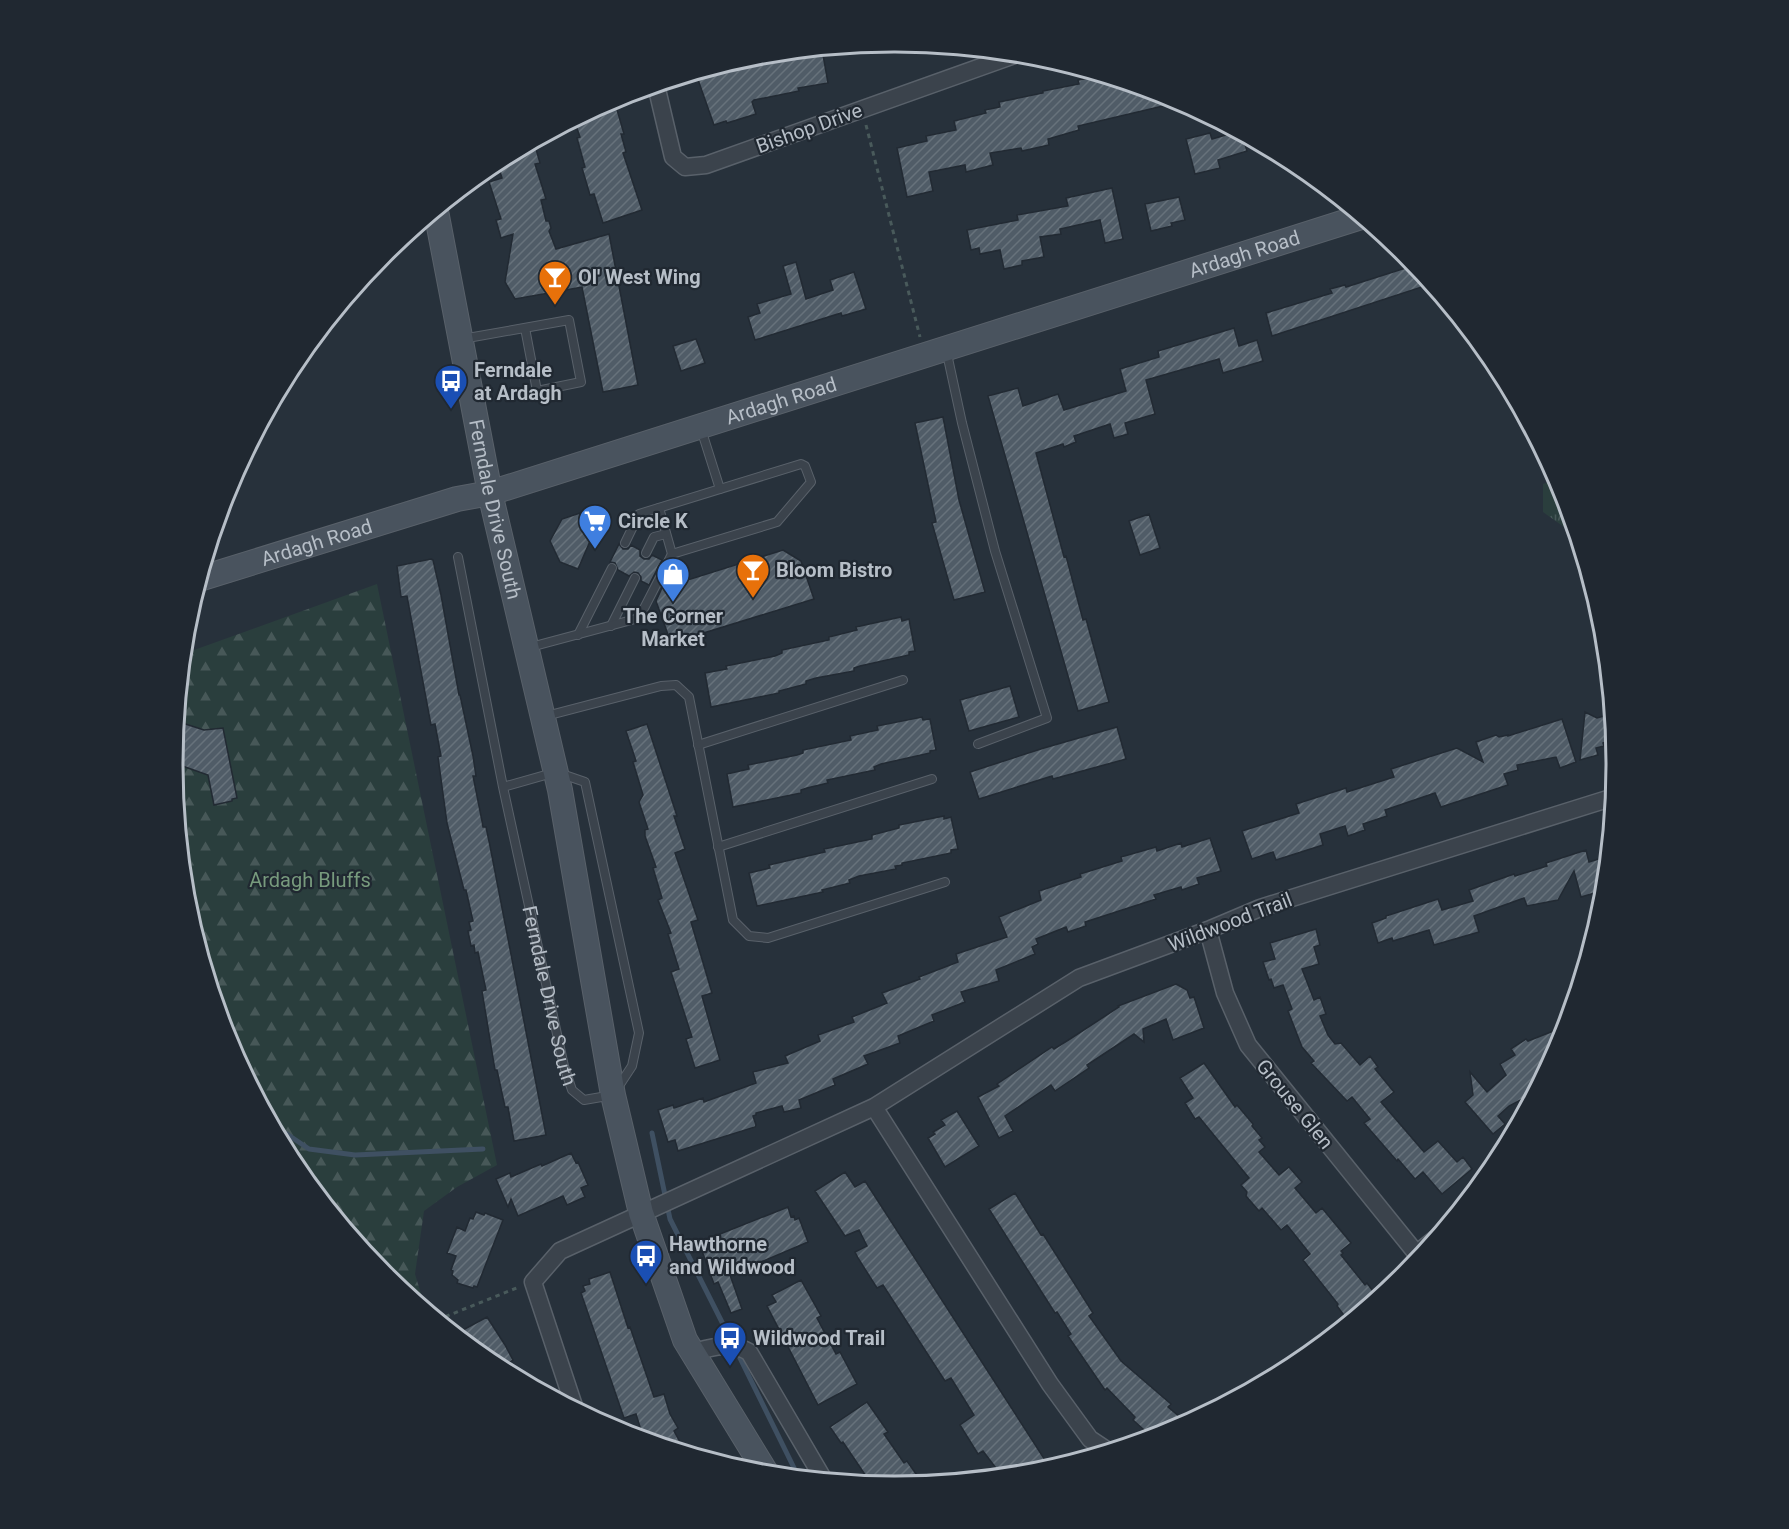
<svg xmlns="http://www.w3.org/2000/svg" width="1789" height="1529" font-family="Roboto,sans-serif">
<style>
.forest{fill:url(#forest-firs)}
.park{fill:url(#park-tufts)}
.lines{fill:none;stroke-linecap:round;stroke-linejoin:round}
.stream{stroke:#3f5062;stroke-width:5}
.building{fill:url(#building-hatch);stroke:#222a33;stroke-width:1.5}
.lane-casing{stroke:#59616a;stroke-width:10}
.street-casing{stroke:#59616a;stroke-width:19}
.secondary-casing{stroke:#59616a;stroke-width:26}
.path{stroke:#495a5b;stroke-width:3;stroke-dasharray:4.5 4.5;stroke-linecap:butt}
.lane{stroke:#3b434c;stroke-width:8}
.street{stroke:#3b434c;stroke-width:16}
.secondary{stroke:#49535e;stroke-width:24}
.labels{text-anchor:middle;dominant-baseline:central;stroke-width:4.5;stroke-linejoin:round;paint-order:stroke}
.street-label{font-size:20px;fill:#b6bec7;stroke:#202831}
.poi-label{font-size:20px;font-weight:bold;fill:#b6bec7;stroke:#202831;text-anchor:start}
.park-label{font-size:20px;fill:#779a7d;stroke:#202831}
.rim{fill:none;stroke:#b6bec7;stroke-width:3}
</style>
<defs>
<pattern id="forest-firs" width="22" height="20" patternUnits="userSpaceOnUse" patternTransform="scale(1.5)"><rect width="22" height="20" fill="#2a3e3d"/><path d="M5 1l3.5 6h-7zM16 11l3.5 6h-7z" fill="#475858"/></pattern>
<pattern id="park-tufts" width="24" height="20" patternUnits="userSpaceOnUse" patternTransform="scale(1.5)"><rect width="24" height="20" fill="#2a3e3d"/><path d="M3 7l-1-3M5 7V3M7 7l1-3M15 17l-1-3M17 17v-4M19 17l1-3" fill="none" stroke="#475858"/></pattern>
<pattern id="building-hatch" width="6" height="6" patternUnits="userSpaceOnUse" patternTransform="scale(1.5)"><rect width="6" height="6" fill="#505c67"/><path d="M-1 1l2-2M0 6l6-6M5 7l2-2" fill="none" stroke="#67727b"/></pattern>
</defs>
<rect width="100%" height="100%" fill="#27313b"/>
<path class="forest" d="M377 584 497 1165 457 1187 424 1211 415 1274 426 1310 383 1275 294 1166 227 1041 186 905 172 764 183 654Z"/>
<path class="park" d="M1557 479 1562 488 1575 529 1564 527 1543 512V484Z"/>
<g class="lines">
<path class="stream" d="M272 1124 309 1149 355 1155 483 1149
M652 1133 670 1219 732 1342
M736 1350 799 1478"/>
</g>
<path class="building" d="M822 49 828 83 798 88 799 91 754 100 752 102 756 114 727 123 726 121 714 125 696 74 743 59 744 62 777 54Z
M1101 76 1171 97 1180 102 1078 126 1079 130 1048 139 1049 145 1022 151 1021 148 990 153 993 165 966 172 965 165 929 172 933 191 907 197 897 148 927 141 926 136 956 130 954 121 986 113 985 110 1000 107 999 102 1043 93V91L1079 84 1078 80Z
M614 99 624 134H621L626 152 623 153 642 210 603 223 594 194 590 195 582 168 585 167 577 138 580 137 574 120Z
M1236 132 1242 135 1247 151 1218 160 1220 168 1195 174 1186 139 1210 133 1212 139Z
M534 142 540 163 535 164 546 199 541 200 546 221H549L551 228 549 231 556 249 609 234 638 385 603 392 582 287 515 299 505 282 513 234 501 238 496 220 501 219 489 182 502 178 497 162Z
M1112 188 1123 239 1105 243 1100 220 1060 229 1061 234 1040 237 1044 257 1022 261V265L1004 269 1000 250 980 254 979 248 971 250 967 230 1018 220 1017 215 1068 206 1066 198Z
M1179 197 1185 220 1171 223 1172 226 1151 231 1145 204Z
M796 262 806 299 833 290 830 280 854 272 866 309 842 316 841 313 755 340 748 317 760 313 757 304 791 294 783 266Z
M1415 265 1431 284 1272 336 1266 313 1332 293 1330 289 1345 285 1346 287Z
M1234 328 1239 346 1257 340 1263 361 1223 373 1219 359 1146 380 1155 414 1125 423 1128 434 1114 438 1110 424 1074 436 1076 442 1064 447 1063 444 1036 453 1064 557 1066 556 1083 620 1086 619 1109 702 1078 711 988 396 1018 388 1023 406 1058 394 1064 410 1126 391 1120 369 1159 357 1158 351Z
M696 339 705 363 681 371 673 346Z
M943 417 959 500 985 592 954 600 932 523 936 522 915 423Z
M586 511 600 518 578 569 560 562 550 541 562 519Z
M1149 514 1160 548 1140 555 1129 521Z
M619 544 623 549H628L631 545 640 550V556L644 559H649L652 555 662 560 649 585 641 581V577L638 573 634 572 629 576 618 570 615 563 610 562Z
M783 550 801 561 814 599 671 643 656 601 662 588Z
M431 559 433 560 441 595 459 695H460L473 756 476 776H473L482 821 483 827H486L490 846 546 1135 514 1141 508 1107H505L497 1070H495L482 991 486 990 478 952 475 953 474 945 471 946 468 931 471 930 469 922 473 921 466 890H464L447 823 438 757 441 756 435 724 431 725 407 596 401 597 397 566Z
M901 617 902 621 909 619 915 651 909 652V655L860 666 854 668V671L816 678 806 681V684L779 691V693L711 707 705 673 727 669 726 666 775 656 782 653V650L829 640V637L857 630 856 627Z
M1010 686 1019 717 969 731 960 700Z
M1585 712 1597 718 1604 716 1611 740 1603 743 1604 746 1596 748 1598 755 1580 760Z
M922 717 923 720 930 719 936 750 930 751V753L881 764 874 767 875 770 827 780 828 783 807 788 801 790V793L733 807 727 774 749 769 748 765 797 755 803 753V750L851 740 850 736 878 730 877 726Z
M1562 719 1576 762 1560 768 1556 757 1517 765 1518 770 1504 774 1508 785 1441 807 1435 793 1385 810 1387 816 1363 824 1365 830 1348 836 1345 826 1320 834 1323 845 1276 860 1273 852 1252 859 1242 831 1299 813 1296 804 1346 788 1347 792 1394 777 1391 769 1457 748 1483 762 1476 742 1496 735 1499 737 1508 735V736Z
M176 721 204 730 223 728 237 798 232 799V801L214 805 208 775 174 763 176 760 173 759Z
M647 724 677 816H674L685 849 675 853 698 920 691 922 712 993 702 996 720 1060 695 1068 686 1039 692 1037 671 972 679 969 668 934 671 933 658 900 662 898 653 868 656 867 645 836V830L648 829 639 802 643 795 633 762 636 761 626 731Z
M1117 727 1126 759 1053 779 1052 776 979 799 970 772 1044 748Z
M944 816V819L951 817 958 849 951 850V853L902 863V865L895 866 896 869 859 876 849 880 850 883 822 890 823 892 757 906 749 873 770 868 769 865 825 852 824 849 872 839V835L899 828V825Z
M1210 838 1221 871 1197 878 1199 884 1182 890 1181 887 1154 895 1156 899 1085 922 1086 926 1068 932 1066 927 1036 939 1038 944 1032 947 1035 954 996 970 999 981 961 992 965 1002 932 1015 934 1021 898 1036 900 1043 864 1056 868 1064 833 1079 835 1085 799 1100 801 1108 784 1112 782 1106 756 1113V1115L753 1116 756 1125 755 1127 678 1151 675 1140 668 1142 658 1110 673 1105 674 1108 703 1098 704 1102 756 1083 753 1072 788 1063 785 1056 820 1041 818 1035 854 1022 852 1017 887 1003 882 993 920 979 919 977 958 962 956 954 1007 937 999 917 1041 900 1039 891 1081 877 1080 874 1122 861 1121 857 1156 847 1157 851 1181 843 1182 847Z
M1586 850 1589 862 1608 856 1605 890 1581 897 1574 871 1558 900 1527 906 1524 898 1474 916 1479 932 1434 945 1429 930 1393 941 1392 938 1378 943 1372 923 1386 918V916L1438 899 1442 910 1473 901 1469 890 1514 874 1515 876 1547 866 1546 863Z
M1316 929 1320 945 1314 947 1319 964 1302 969 1314 1000 1320 997 1326 1014 1320 1016 1328 1035 1335 1044 1341 1043 1360 1065 1370 1056 1378 1067 1375 1069 1394 1092 1381 1102 1424 1152 1438 1141 1457 1162 1463 1157 1472 1169 1442 1194 1423 1172 1415 1179 1398 1159 1397 1161 1364 1123 1370 1119 1352 1097 1347 1101 1311 1063 1314 1061 1302 1047 1288 1011 1292 1009 1283 985 1274 988 1271 979 1269 980 1263 962 1275 959 1270 943Z
M1176 984 1187 990 1190 998 1194 997 1204 1028 1173 1040 1166 1019 1143 1029 1144 1042 1134 1034 1087 1065 1089 1068 1055 1091 1051 1085 1005 1116 1013 1131 999 1138 978 1097 999 1086 997 1084 1052 1047 1054 1049 1070 1039 1119 1007 1118 1006Z
M1566 1026 1562 1041 1529 1102 1526 1097 1509 1106 1498 1116 1505 1124 1493 1134 1465 1102 1473 1095 1470 1072 1487 1092 1506 1075 1500 1064 1515 1055 1511 1049 1526 1039 1528 1041Z
M1204 1063 1235 1107 1237 1105 1253 1124 1252 1126 1262 1138 1259 1140 1265 1147 1259 1152 1279 1175 1289 1167 1302 1182 1295 1188 1316 1213 1322 1208 1351 1243 1341 1251 1343 1253 1341 1255 1365 1285 1367 1283 1378 1298 1349 1322 1337 1306 1338 1304 1303 1260 1310 1254 1287 1225 1281 1230 1262 1208 1259 1211 1246 1196 1247 1192 1241 1185 1249 1178 1199 1117 1195 1119 1185 1103 1193 1098 1180 1078Z
M957 1111 979 1146 945 1167 928 1138 935 1134 933 1132 945 1125 941 1120Z
M571 1153 576 1163 578 1162 588 1185 581 1188 585 1197 567 1205 563 1196 518 1216 511 1199 508 1207 496 1179 510 1173 511 1177 541 1164 542 1166Z
M845 1172 855 1187 865 1181 1045 1460 1030 1470 1029 1467 1017 1475 1002 1476 983 1451 978 1454 960 1425 974 1415 951 1378 945 1381 883 1285 877 1288 858 1258 855 1252 867 1246 859 1230 845 1236 815 1191Z
M1015 1193 1041 1235 1043 1234 1093 1313 1089 1316 1121 1361 1171 1404 1168 1407 1187 1423 1171 1432 1153 1438 1133 1420 1135 1417 1107 1388 1105 1390 1068 1336 1071 1334 1057 1312 1055 1313 989 1209Z
M788 1207 791 1217 794 1216 795 1220 799 1218 808 1242 730 1275 742 1309 731 1313 718 1282 714 1284 702 1251 708 1249 705 1240Z
M476 1212 484 1215 485 1213 503 1220 477 1287 474 1286 473 1288 457 1283 458 1280 452 1275 453 1271 451 1270 456 1256 447 1253 457 1227 465 1231 470 1218 473 1219Z
M610 1272 628 1328 630 1327 654 1397 664 1394 670 1414 678 1428 674 1431 686 1453 644 1440 636 1414 624 1418 581 1293 585 1291 583 1286 590 1284 589 1279Z
M801 1280 821 1316 817 1318 836 1354 840 1352 857 1384 818 1405 767 1306 776 1302 772 1295Z
M487 1317 505 1345 513 1360 510 1362 520 1379 493 1365 470 1346 461 1331Z
M867 1402 888 1432 884 1434 904 1463 907 1461 923 1484 894 1487 872 1485 843 1442 841 1443 830 1427Z"/>
<g class="lines">
<g class="lane-casing">
<g id="lane">
<path d="M462 339 569 320 581 382 537 391 525 328"/>
<path d="M946 349 962 423 995 551 1047 718 978 744"/>
<path d="M701 429 720 489"/>
<path d="M659 508 672 554"/>
<path d="M646 553 654 537 666 534"/>
<path id="s1" d="M458 557 503 787 564 1066 572 1090 584 1100 613 1095 632 1066 639 1033 585 782 556 772 503 787"/>
<path d="M611 626 635 578"/>
<path d="M578 635 612 568"/>
<path d="M527 648 639 618 672 554 777 522 811 482 805 466 801 464 639 514 625 543"/>
<path d="M546 716 661 686 676 685 689 697 733 920 749 936 768 938 945 882"/>
<path d="M698 745 903 680"/>
<path d="M718 847 932 779"/>
</g>
</g>
<g class="street-casing">
<path id="street" d="M656 85 673 157 685 167 706 165 1017 54
M1208 930 1225 993 1248 1045 1420 1258
M874 1107 1050 1384 1090 1439 1108 1451
M1416 1254 1435 1239
M692 1352C714 1348 728 1340 749 1352L824 1480
M575 1409 533 1282 560 1251 874 1107 1079 978 1208 930 1260 908 1614 797"/>
</g>
<g class="secondary-casing">
<g id="secondary">
<path id="s2" d="M436 211 490 493 560 790 613 1095 641 1213 685 1340 767 1474"/>
<path id="s3" d="M199 579 457 499 490 493 1361 217"/>
</g>
</g>
<path class="path" d="M866 125 920 337
M437 1320 519 1287"/>
<use href="#lane" class="lane"/>
<use href="#street" class="street"/>
<use href="#secondary" class="secondary"/>
</g>
<defs>
<g id="bar-pin" transform="scale(1.725)"><path d="M0 17L-7.5 6A9.5 9.5 0 1 1 7.5 6Z" fill="#e8710a" stroke="#202831"/><path d="M-6-5H6L.8 .8V4.5H3.5V6h-7V4.5H-.8V.8Z" fill="#fff"/></g>
<g id="bus-pin" transform="scale(1.725)"><path d="M0 17L-7.5 6A9.5 9.5 0 1 1 7.5 6Z" fill="#1a4fb4" stroke="#202831"/><path d="M-5-6H5V4H4V6H2V4H-2V6H-4V4H-5ZM-3.5-4V0h7V-4ZM-3.5 1.2v1.5H-2V1.2ZM2 1.2v1.5H3.5V1.2Z" fill="#fff"/></g>
<g id="supermarket-pin" transform="scale(1.725)"><path d="M0 17L-7.5 6A9.5 9.5 0 1 1 7.5 6Z" fill="#3f7fe0" stroke="#202831"/><path d="M-6-5.5h2.5l.6 2H6L4.5 2H-2.5L-4.4-4H-6ZM-1.5 3.2a1.3 1.3 0 1 0 .1 0ZM3 3.2a1.3 1.3 0 1 0 .1 0Z" fill="#fff"/></g>
<g id="shop-pin" transform="scale(1.725)"><path d="M0 17L-7.5 6A9.5 9.5 0 1 1 7.5 6Z" fill="#3f7fe0" stroke="#202831"/><path d="M-5-2.5h2.3a2.7 3.5 0 0 1 5.4 0H5L5.5 6h-11ZM-1.5-2.5h3a1.5 2.3 0 0 0-3 0Z" fill="#fff"/></g>
</defs>
<g fill-rule="evenodd">
<use href="#bar-pin" x="555" y="277"/>
<use href="#bus-pin" x="451" y="381"/>
<use href="#supermarket-pin" x="595" y="521"/>
<use href="#bar-pin" x="753" y="570"/>
<use href="#shop-pin" x="673" y="574"/>
<use href="#bus-pin" x="646" y="1256"/>
<use href="#bus-pin" x="730" y="1338"/>
</g>
<g class="labels">
<g class="street-label">
<text transform="translate(809 128) rotate(-20)">Bishop Drive</text>
<text stroke="none"><textPath href="#s3" startOffset="1095">Ardagh Road</textPath></text>
<text stroke="none"><textPath href="#s3" startOffset="609">Ardagh Road</textPath></text>
<text stroke="none"><textPath href="#s2" startOffset="304">Ferndale Drive South</textPath></text>
<text stroke="none"><textPath href="#s3" startOffset="123">Ardagh Road</textPath></text>
<text transform="translate(1230 922) rotate(-21)">Wildwood Trail</text>
<text stroke="none"><textPath href="#s1" startOffset="448">Ferndale Drive South</textPath></text>
<text transform="translate(1295 1104) rotate(51)">Grouse Glen</text>
</g>
<g class="poi-label">
<text x="578" y="277">Ol' West Wing</text>
<text x="474" y="370">Ferndale<tspan x="474" dy="23">at Ardagh</tspan></text>
<text x="618" y="521">Circle K</text>
<text x="776" y="570">Bloom Bistro</text>
<text x="673" y="616" text-anchor="middle">The Corner<tspan x="673" dy="23">Market</tspan></text>
<text x="669" y="1244">Hawthorne<tspan x="669" dy="23">and Wildwood</tspan></text>
<text x="753" y="1338">Wildwood Trail</text>
</g>
<g class="park-label">
<text x="310" y="880">Ardagh Bluffs</text>
</g>
</g>
<path d="M0 0H1789V1529H0ZM894 52H895A711 711 0 0 1 1606 763V765A711 711 0 0 1 895 1476H894A711 711 0 0 1 183 765V763A711 711 0 0 1 894 52Z" fill="#202831" fill-rule="evenodd"/>
<path class="rim" d="M894 52H895A711 711 0 0 1 1606 763V765A711 711 0 0 1 895 1476H894A711 711 0 0 1 183 765V763A711 711 0 0 1 894 52Z"/>
</svg>
